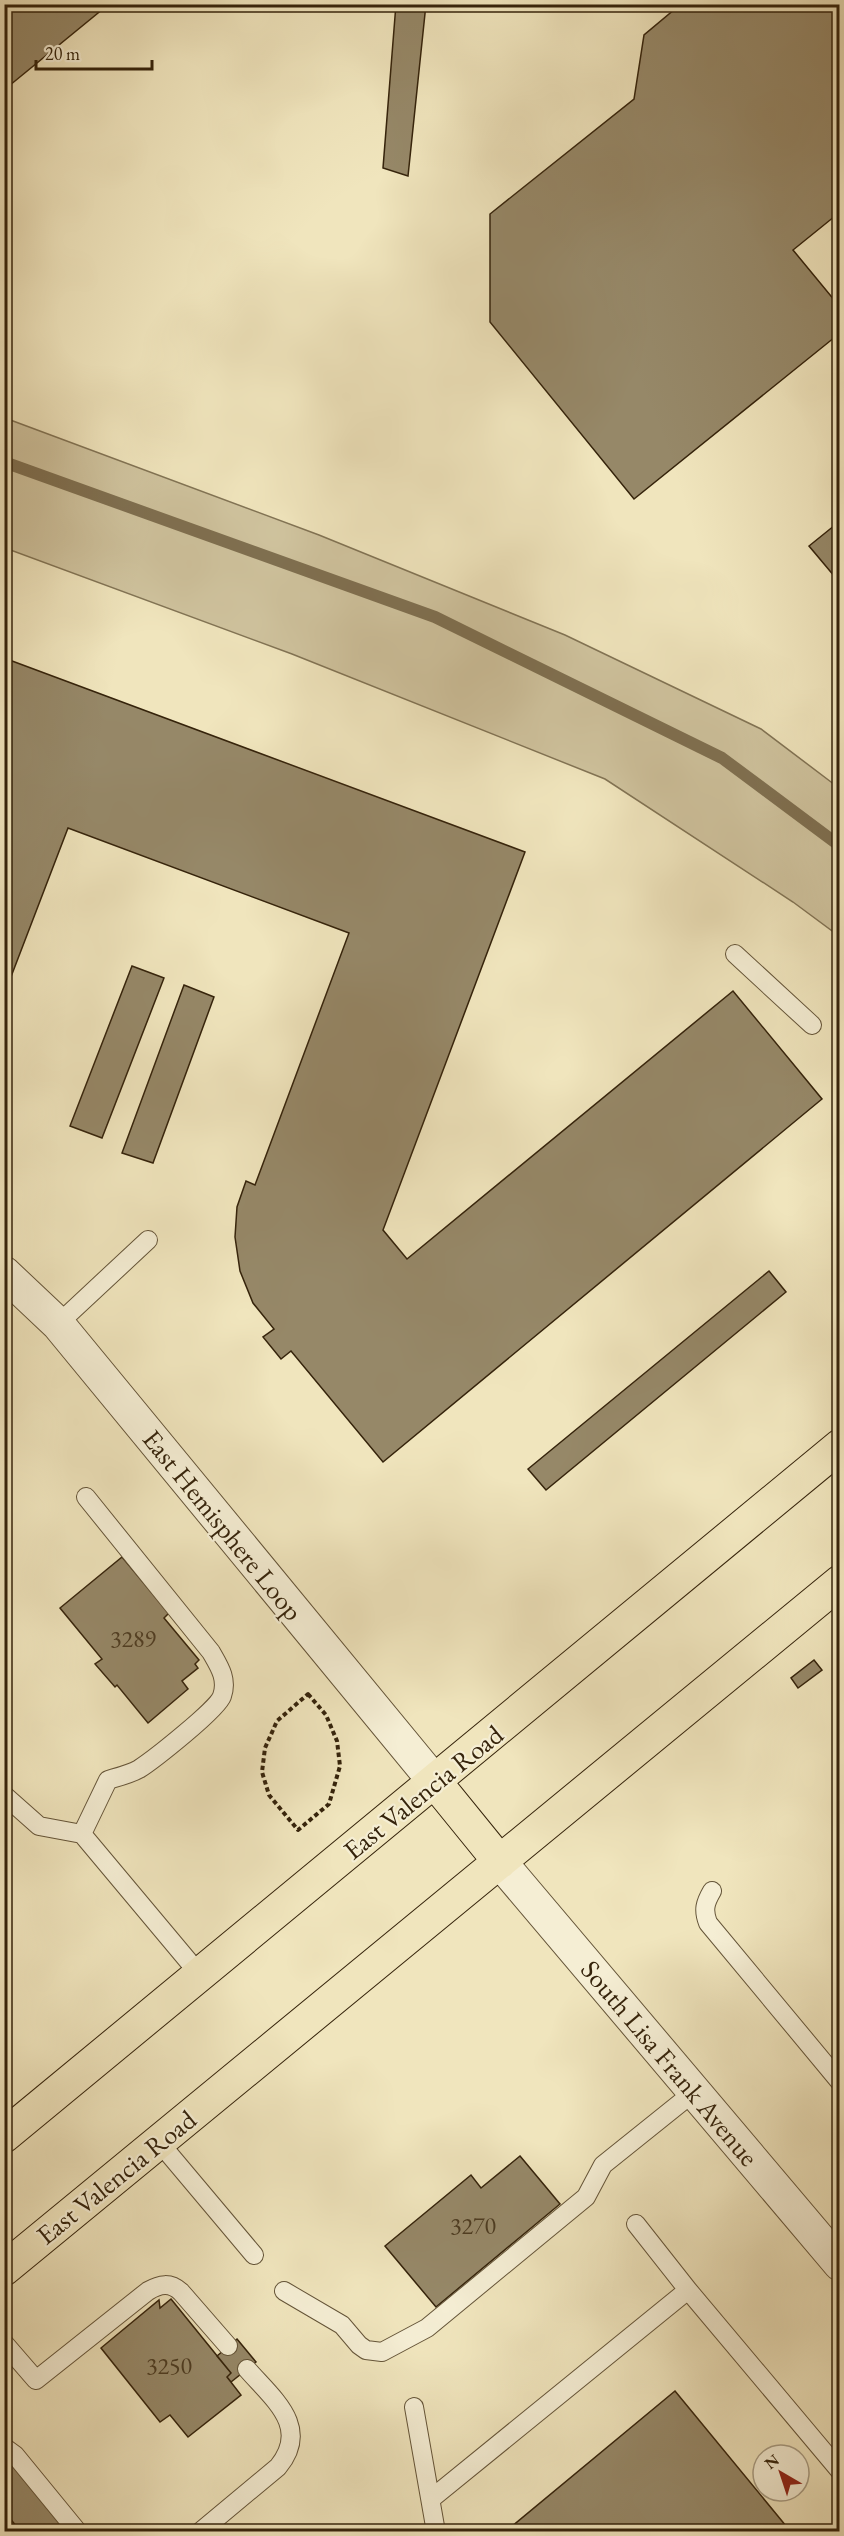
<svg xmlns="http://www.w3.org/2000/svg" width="844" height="2536" font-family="'EB Garamond',serif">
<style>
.green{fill:#d0c49f;stroke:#827455;stroke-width:1.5}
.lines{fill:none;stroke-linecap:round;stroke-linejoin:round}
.stream{stroke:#7f7051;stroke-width:12}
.building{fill:#968868;stroke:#35230b;stroke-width:1.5}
.lane-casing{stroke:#645438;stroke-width:20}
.street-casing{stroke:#645438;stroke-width:35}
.primary-casing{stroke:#35230b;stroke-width:35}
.path{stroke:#35230b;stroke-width:4;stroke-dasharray:4.5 3;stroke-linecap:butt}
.lane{stroke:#f5eed4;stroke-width:18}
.street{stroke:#f5eed4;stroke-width:33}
.primary{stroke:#f0e5bd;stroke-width:33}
.labels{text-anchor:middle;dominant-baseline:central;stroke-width:4.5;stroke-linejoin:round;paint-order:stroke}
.number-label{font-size:24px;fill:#4d3c22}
.street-label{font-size:27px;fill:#35230b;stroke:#f5eed4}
</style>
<rect width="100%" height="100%" fill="#f0e5bd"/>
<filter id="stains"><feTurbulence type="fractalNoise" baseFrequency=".00333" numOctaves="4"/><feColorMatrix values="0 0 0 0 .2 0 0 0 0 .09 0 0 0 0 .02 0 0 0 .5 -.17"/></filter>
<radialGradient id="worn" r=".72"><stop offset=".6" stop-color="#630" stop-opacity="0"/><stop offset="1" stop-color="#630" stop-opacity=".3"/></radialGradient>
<path class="green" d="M5 418 319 535 565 635 761 729 839 788V936L793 902 605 779 292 654 5 548Z"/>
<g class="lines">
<path class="stream" d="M4 462 435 617 722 758 840 846"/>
</g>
<path class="building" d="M4 4H109L4 90Z
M396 4H426L408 176 383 168Z
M681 4H840V212L793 250 840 307V333L634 499 490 322V214L634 99 644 35Z
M840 521V583L809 546Z
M4 658 525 852 383 1230 407 1259 733 991 822 1099 383 1462 291 1351 281 1359 263 1337 274 1329 253 1303 240 1271 235 1237 237 1207 246 1181 255 1185 349 933 68 828 4 995Z
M132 966 164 978 102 1138 70 1126Z
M184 985 214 997 153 1163 122 1153Z
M769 1271 786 1292 546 1490 528 1469Z
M122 1557 169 1613 164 1618 199 1660 195 1664 198 1668 182 1681 188 1689 148 1723 117 1685 115 1687 95 1664 102 1659 60 1608Z
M814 1660 822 1670 798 1688 791 1678Z
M520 2156 560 2204 436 2307 385 2246 471 2175 481 2188Z
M171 2299 231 2373 227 2377 241 2395 188 2437 170 2415 160 2422 101 2348 159 2300 160 2308Z
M237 2339 256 2362 231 2382 227 2377 231 2373 217 2356Z
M675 2391 791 2532H505Z
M8 2456 76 2532H21L4 2511V2459Z
M4 2511 21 2532H4Z"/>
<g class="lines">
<g class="lane-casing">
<path id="lane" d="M735 954 812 1025
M58 1324 148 1240
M86 1497 211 1652C219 1666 228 1679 222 1696 218 1709 153 1760 139 1769 130 1774 118 1777 108 1780L82 1834 200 1975
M4 1795 39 1826 82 1834
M712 1891C705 1903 703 1910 708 1923L840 2082
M159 2142 254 2255
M636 2224 688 2290
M284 2291 342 2325 359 2345 366 2350 382 2352 427 2328 586 2197 603 2165 694 2092
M4 2343 36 2380 148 2291C160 2284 170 2282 181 2292L228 2346
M414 2407 436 2532
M4 2447 15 2455 78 2532
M431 2499 688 2290 840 2471
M200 2532 278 2467C311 2427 273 2399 247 2369"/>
</g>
<g class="street-casing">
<path id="street" d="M4 1273 58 1324 435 1782
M500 1862 840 2264"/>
</g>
<g class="primary-casing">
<path id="primary" d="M435 1782 500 1862
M4 2136 840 1446
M4 2269 840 1582"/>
</g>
<path class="path" d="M308 1694 326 1715 337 1741 340 1766 329 1804 298 1830 269 1795 262 1772 265 1748 277 1721Z"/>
<use href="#lane" class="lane"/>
<use href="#street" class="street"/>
<use href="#primary" class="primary"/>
</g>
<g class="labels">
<g class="number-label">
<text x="133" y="1638">3289</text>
<text x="473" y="2225">3270</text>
<text x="169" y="2365">3250</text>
</g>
<g class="street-label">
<text transform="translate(223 1525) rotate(51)">East Hemisphere Loop</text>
<text transform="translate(423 1792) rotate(-39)">East Valencia Road</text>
<text transform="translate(670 2063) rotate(50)">South Lisa Frank Avenue</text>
<text transform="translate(116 2177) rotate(-39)">East Valencia Road</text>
</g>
</g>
<rect width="844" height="2536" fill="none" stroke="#f0e5bd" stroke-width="24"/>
<rect x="6" y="6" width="832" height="2524" fill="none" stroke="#35230b" stroke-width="3"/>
<rect x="12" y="12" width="820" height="2512" fill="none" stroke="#35230b" stroke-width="1.5"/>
<g transform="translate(781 2473) rotate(321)"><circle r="28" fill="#f5eed4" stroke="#a89d84" stroke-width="1.5"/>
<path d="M0-4.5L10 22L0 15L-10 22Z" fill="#8f2418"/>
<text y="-9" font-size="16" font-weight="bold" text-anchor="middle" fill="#35230b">N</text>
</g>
<path d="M36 60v9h116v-9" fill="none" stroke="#35230b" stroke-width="3"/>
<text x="45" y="60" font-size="18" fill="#35230b" stroke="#f5eed4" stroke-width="4.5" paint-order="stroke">20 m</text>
<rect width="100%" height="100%" filter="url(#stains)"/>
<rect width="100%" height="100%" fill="url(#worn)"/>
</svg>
